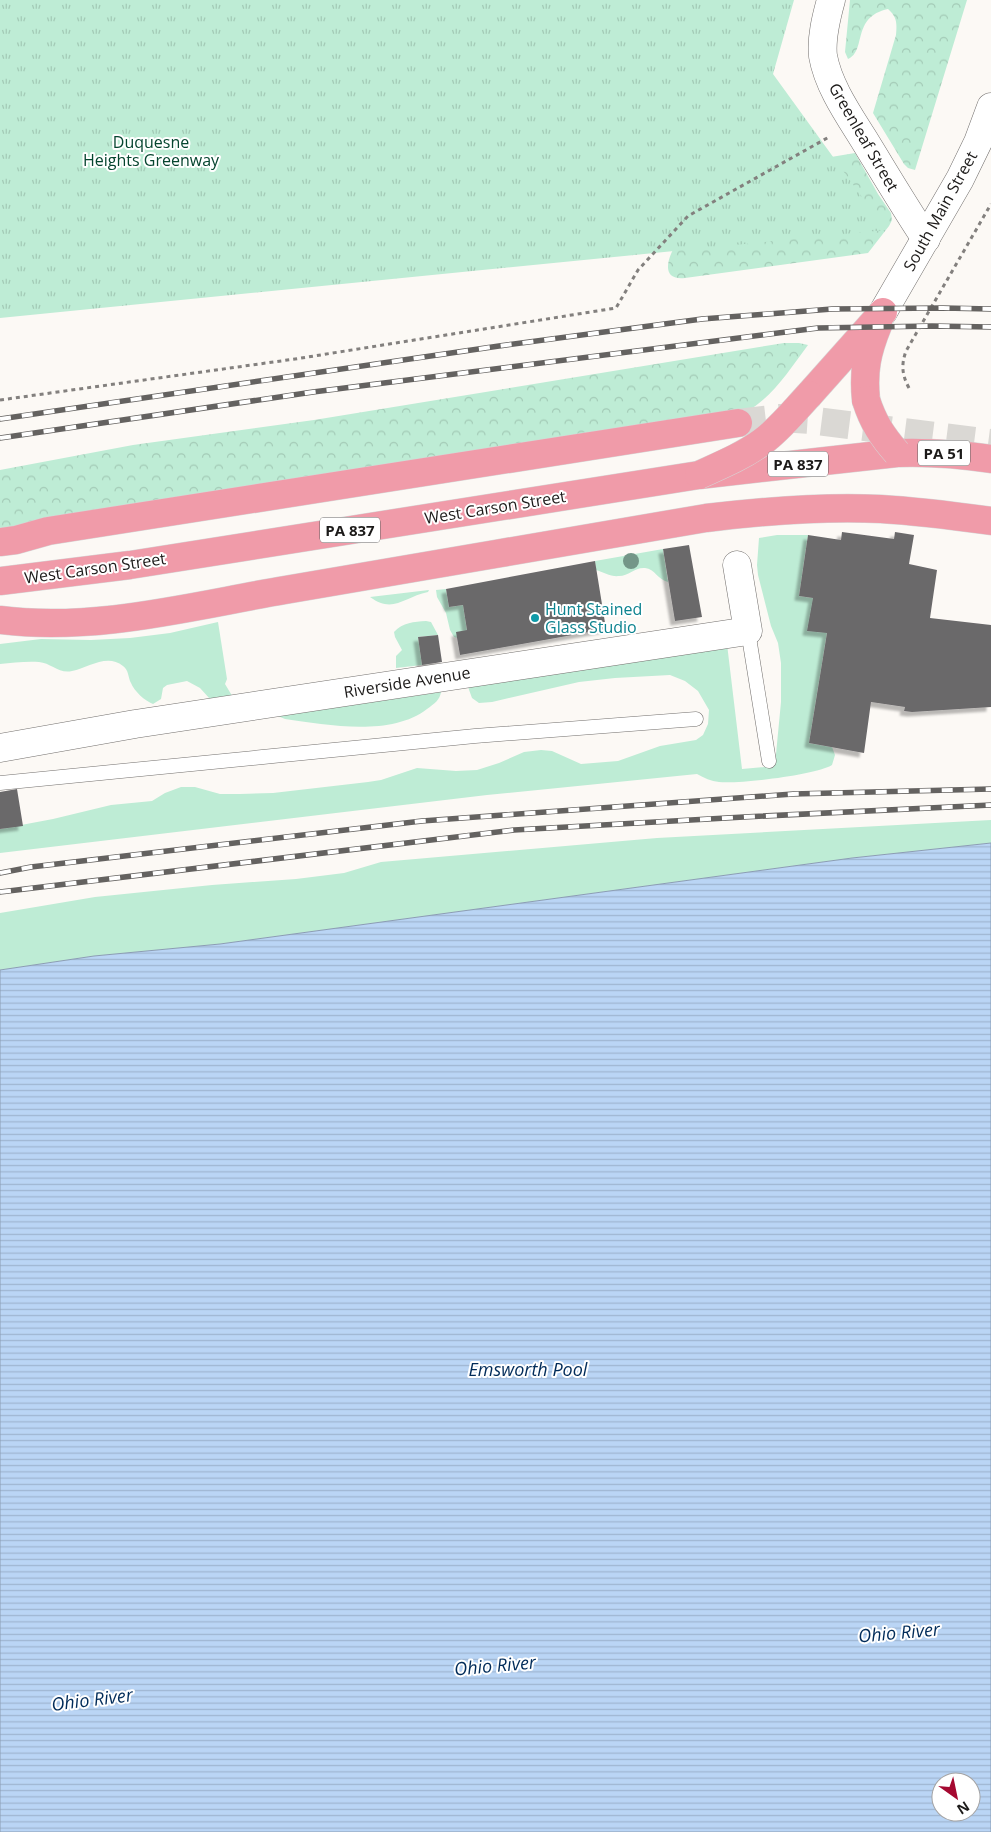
<svg xmlns="http://www.w3.org/2000/svg" width="991" height="1832" font-family="'Open Sans',sans-serif">
<style>
.green{fill:#beecd5}
.forest{fill:url(#forest-crowns)}
.park{fill:url(#park-tufts)}
.water{fill:url(#water-rules);stroke:#8b9db3;fill-rule:evenodd}
.building{fill:#6b696b;filter:url(#shadow)}
.lines{fill:none;stroke-linecap:round;stroke-linejoin:round}
.primary-tunnel{stroke:#dad8d4;stroke-width:28;stroke-dasharray:28 14;stroke-linecap:butt}
.lane-casing{stroke:#73706e;stroke-width:15}
.street-casing{stroke:#73706e;stroke-width:29}
.secondary-casing{stroke:#73706e;stroke-width:29}
.primary-casing{stroke:#d6d6d6;stroke-width:29}
.path{stroke:#83807e;stroke-width:3;stroke-dasharray:4 4;stroke-linecap:butt}
.lane{stroke:#fff;stroke-width:14}
.street{stroke:#fff;stroke-width:28}
.secondary{stroke:#fff;stroke-width:28}
.primary{stroke:#f09ba9;stroke-width:28}
.rail-casing{stroke:#646260;stroke-width:5.5}
.rail{stroke:#fff;stroke-width:4;stroke-dasharray:11;stroke-linecap:butt}
.primary-bridge-casing{stroke:#d6d6d6;stroke-width:29;stroke-linecap:butt}
.primary-bridge{stroke:#f09ba9;stroke-width:28}
.tree{fill:#749688}
.culture-dot{fill:#0f9aa8;stroke:#fff;stroke-width:2}
.labels{text-anchor:middle;dominant-baseline:central;stroke-width:4;stroke-linejoin:round;paint-order:stroke}
.shield{fill:#fff;stroke:#605f5e;stroke-width:1}
.shield-label{font-size:15px;font-weight:bold;fill:#1c1a19}
.street-label{font-size:16px;fill:#1c1a19;stroke:#fff}
.park-label{font-size:16px;fill:#05452f;stroke:#fff}
.culture-label{font-size:16px;fill:#0d838f;stroke:#fff;text-anchor:start}
.water-label{font-size:18px;font-style:italic;fill:#002b59;stroke:#fff}
</style>
<defs>
<pattern id="forest-crowns" width="20" height="18" patternUnits="userSpaceOnUse" patternTransform="scale(1.25)"><rect width="20" height="18" fill="#beecd5"/><path d="M2 6a3 3 0 1 1 6 0M12 15a3 3 0 1 1 6 0" fill="none" stroke="#a3cab6"/></pattern>
<pattern id="park-tufts" width="24" height="20" patternUnits="userSpaceOnUse" patternTransform="scale(1.25)"><rect width="24" height="20" fill="#beecd5"/><path d="M3 7l-1-3M5 7V3M7 7l1-3M15 17l-1-3M17 17v-4M19 17l1-3" fill="none" stroke="#a3cab6"/></pattern>
<pattern id="water-rules" width="6" height="5" patternUnits="userSpaceOnUse" patternTransform="scale(1.25)"><rect width="6" height="5" fill="#bad5f5"/><path d="M0 2.5h6" fill="none" stroke="#9fb6d1"/></pattern>
<filter id="shadow"><feDropShadow dx="-4.5" dy="4.5" stdDeviation="1" flood-color="#0004"/></filter>
</defs>
<rect width="100%" height="100%" fill="#fcf9f5"/>
<path class="green" d="M777 535H808L799 596 813 598 827 633 809 743 832 747 835 755 832 765C816 775 740 784 719 782 711 781 704 778 697 774L487 795 0 853V829L53 819 111 805 152 801 165 793 181 787H195L220 794H240L273 793 368 782 381 780 417 768 456 771 477 770 499 763 524 752 541 750 552 751 581 764 618 761 660 746 696 740 703 735 708 724 709 710 698 691 685 681 670 675 615 678 579 682 492 702 479 703 472 698 468 687 727 644 742 769 765 767 773 764 776 754 781 702V663L778 643 771 626 758 575 757 565 759 538Z
M663 549 668 582C658 580 655 569 645 568 635 567 629 576 619 576 611 577 603 572 596 570L595 561Z
M446 589 449 607 463 605 467 630 458 638 454 637 450 630 446 613 437 597 436 590Z
M429 590 428 592C404 597 393 614 370 597Z
M426 621 431 622 438 635 418 637 422 665 396 668V656L402 650 395 637 394 632C403 622 414 622 426 621Z
M218 622 227 679 225 684 234 699H210L200 688 187 681 167 685 163 688 161 699 153 704C145 701 134 691 131 683 128 678 129 670 123 666 107 653 88 668 72 671 59 674 51 663 39 662 26 661 12 663 0 664V644L41 639 91 640 130 638 170 633Z
M441 692C440 700 434 704 427 709 391 737 327 725 285 719L278 716Z
M991 820V843L852 858 220 944 94 956 0 970V913L95 897 212 885 296 879 344 873 381 862 657 838Z"/>
<path class="forest" d="M850 0H967L915 170 908 168 904 164 873 113 896 35C897 23 897 17 888 9 851 17 867 51 848 59L845 52Z
M855 153 878 194 891 213 892 220 889 226 868 253 685 278C658 281 669 254 678 241L825 158Z
M784 343H799L808 345C790 369 773 397 746 412 739 416 728 417 720 420L0 535V470L133 445 314 420Z"/>
<path class="park" d="M0 0H794L773 74 886 230 0 318Z"/>
<path class="water" d="M991 843V1832H0V970L94 956 220 944 852 858ZM941 1782H971V1812H941Z"/>
<path class="building" d="M842 532 894 539 895 532 914 535 909 564 937 570 930 618 991 625V707L912 712 904 711 905 707 871 702 864 753 809 743 827 633 807 631 813 598 799 596 808 535 841 540Z
M689 545 702 617 675 621 663 549Z
M595 561 606 629 460 655 456 632 467 630 463 605 449 607 446 589Z
M438 635 442 662 422 665 418 637Z
M17 789 23 826 0 829V792Z"/>
<g class="lines">
<path class="primary-tunnel" d="M738 423 780 418 809 420 991 443"/>
<g class="lane-casing">
<path id="lane" d="M748 631 769 761
M0 783 475 736 696 719"/>
</g>
<g class="street-casing">
<path id="street" d="M831 0C826 18 821 38 823 56 828 85 848 114 863 138 884 172 904 206 926 239
M0 748 135 724 748 631 737 565"/>
</g>
<g class="secondary-casing">
<path id="secondary" d="M883 312 960 179 978 142 991 107"/>
</g>
<g class="primary-casing">
<path id="primary" d="M809 395 883 312
M866 400C863 371 867 352 878 325
M0 542 16 540 48 531 738 423
M0 581 130 565 699 475 897 453C929 452 959 454 991 459
M0 620C96 632 191 606 285 590 425 566 566 542 706 518 764 511 822 506 881 509 918 511 955 516 991 521"/>
</g>
<path class="path" d="M909 388C902 375 901 365 906 351L991 204
M0 400 295 359 616 308 638 270 688 216 829 137"/>
<use href="#lane" class="lane"/>
<use href="#street" class="street"/>
<use href="#secondary" class="secondary"/>
<use href="#primary" class="primary"/>
<g class="rail-casing">
<path id="rail" d="M0 419 499 346 702 319 832 309 943 308 991 309
M0 438 313 392 818 328 932 326 991 327
M0 873 31 867 422 821 793 794 991 789
M0 892 514 830 744 817 991 805"/>
</g>
<use href="#rail" class="rail"/>
<g class="primary-bridge-casing">
<path id="primary-bridge" d="M866 400C873 422 882 436 897 453
M699 475C721 465 743 456 762 442 780 429 794 411 809 395"/>
</g>
<use href="#primary-bridge" class="primary-bridge"/>
</g>
<circle class="tree" cx="631" cy="561" r="8"/>
<circle class="culture-dot" cx="535" cy="618" r="5"/>
<g class="labels">
<g class="shield">
<rect x="918" y="440.5" width="52" height="25" rx="4"/>
<rect x="768" y="451.5" width="60" height="25" rx="4"/>
<rect x="320" y="517.5" width="60" height="25" rx="4"/>
</g>
<g class="shield-label">
<text x="944" y="453">PA 51</text>
<text x="798" y="464">PA 837</text>
<text x="350" y="530">PA 837</text>
</g>
<g class="street-label">
<text transform="translate(864 137) rotate(60)">Greenleaf Street</text>
<text transform="translate(940 211) rotate(-61)">South Main Street</text>
<text transform="translate(495 507) rotate(-9)">West Carson Street</text>
<text transform="translate(95 568) rotate(-8)">West Carson Street</text>
<text transform="translate(407 682) rotate(-9)">Riverside Avenue</text>
</g>
<g class="park-label">
<text x="151" y="142">Duquesne<tspan x="151" dy="18">Heights Greenway</tspan></text>
</g>
<g class="culture-label">
<text x="545" y="609">Hunt Stained<tspan x="545" dy="18">Glass Studio</tspan></text>
</g>
<g class="water-label">
<text x="528" y="1369">Emsworth Pool</text>
<text transform="translate(899 1632) rotate(-5)">Ohio River</text>
<text transform="translate(495 1665) rotate(-5)">Ohio River</text>
<text transform="translate(92 1699) rotate(-7)">Ohio River</text>
</g>
</g>
<g transform="translate(956 1797) rotate(147)"><circle r="24" fill="#ffffff" stroke="#a4a3a3"/>
<path d="M0-4L9 19L0 12L-9 19Z" fill="#a50931"/>
<text y="-8" font-size="14" font-weight="bold" text-anchor="middle" fill="#1c1a19">N</text>
</g>
</svg>
